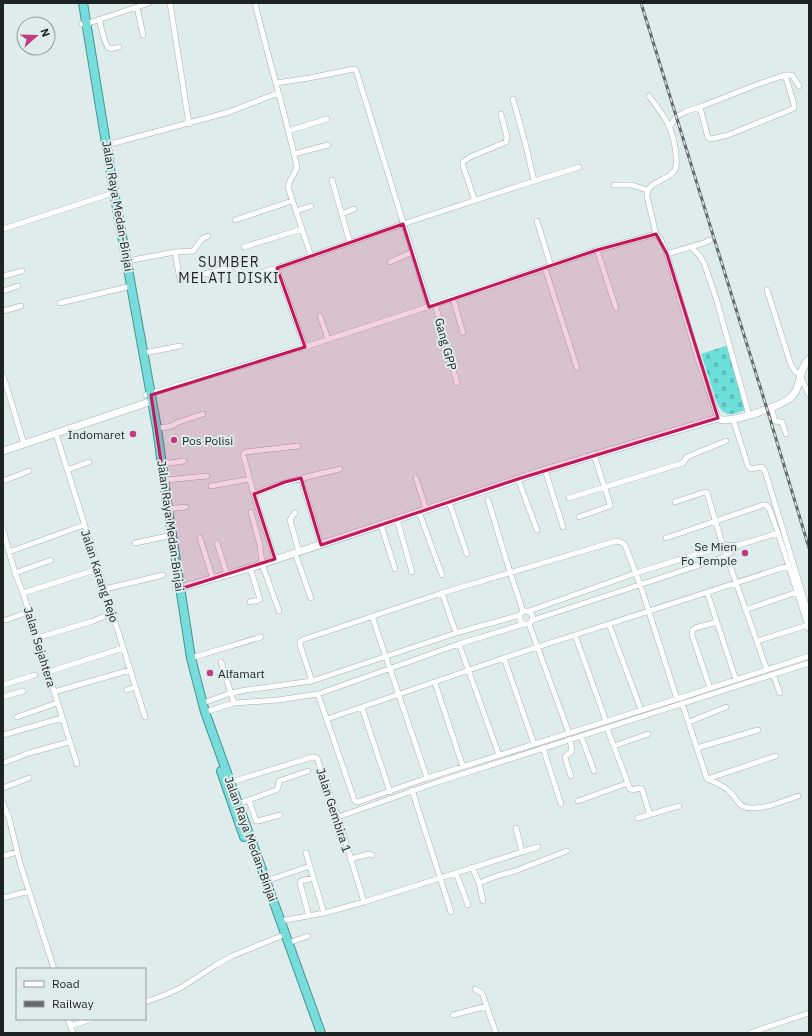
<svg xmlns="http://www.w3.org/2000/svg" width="812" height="1036" font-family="'IBM Plex Sans',sans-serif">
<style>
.cemetery{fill:url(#cemetery-stones)}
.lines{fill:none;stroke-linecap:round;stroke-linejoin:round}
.minor-casing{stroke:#a3b1b0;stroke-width:6}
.secondary-casing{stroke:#a3b1b0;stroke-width:8}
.trunk-casing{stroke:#439693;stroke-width:10}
.minor{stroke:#fff;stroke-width:5}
.secondary{stroke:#fff;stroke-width:7}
.trunk{stroke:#78dcda;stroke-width:8}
.rail-casing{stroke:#626a6a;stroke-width:3}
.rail{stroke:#deedec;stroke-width:1.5;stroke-dasharray:4.5;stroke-linecap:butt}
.marked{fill:#c2185b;fill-opacity:0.2;stroke:#c2185b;stroke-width:3;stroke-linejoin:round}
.poi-dot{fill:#c03c81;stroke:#deedec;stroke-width:1.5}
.labels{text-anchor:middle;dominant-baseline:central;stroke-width:4;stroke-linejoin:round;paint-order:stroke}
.street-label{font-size:12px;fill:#1d2222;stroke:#deedec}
.poi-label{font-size:12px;fill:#1d2222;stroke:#deedec;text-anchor:end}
.quarter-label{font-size:14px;letter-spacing:1px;fill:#1d2222;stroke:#deedec}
</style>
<defs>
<pattern id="cemetery-stones" width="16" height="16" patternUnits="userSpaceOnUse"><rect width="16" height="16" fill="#6ddfdb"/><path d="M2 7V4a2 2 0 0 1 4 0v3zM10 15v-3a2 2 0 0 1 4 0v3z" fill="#5ebfbc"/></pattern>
</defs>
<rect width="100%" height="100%" fill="#deedec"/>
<path class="cemetery" d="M728 345 746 410C732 414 725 419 717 403L701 354Z"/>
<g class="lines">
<g class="minor-casing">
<path id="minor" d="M170 3 189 124
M255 3C268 58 285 112 297 167 295 174 289 180 288 187L311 256
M137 7 143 35
M99 19C101 25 104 45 109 48 112 49 116 48 119 47
M82 24 92 22 149 3
M276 83 309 78 354 69 356 70 429 306
M649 96C665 117 673 127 676 154 676 160 678 168 673 172 665 182 647 181 647 196L656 234 661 240 667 254 697 356 718 418
M513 99 526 146 534 181
M700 107 708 138 711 139 728 135 790 110 794 108V104L785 75
M670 126 676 117 687 111 700 107 756 85 785 75H792L799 86
M288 131 327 119
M107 145 229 112 278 93
M294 154 328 145
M332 180 350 243
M614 185H632L647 190
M475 201 463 166V162L470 157 506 142 507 137 501 114
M296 211 311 206
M342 214 354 209
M235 220 292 201
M537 221 551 266
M3 229 110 194
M244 247 302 229
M691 247 699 255 704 263 716 298 749 415
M597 250 616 308
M175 252 193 251 202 239 208 236
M667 254 704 243 710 240
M127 261 175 252 180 280 233 267H236L243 276 247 277 277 268 403 224 528 183 579 167
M390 262 412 252
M277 268 305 347
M545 268 577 368
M3 276 22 271
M767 290 791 365 795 371 800 375 809 395
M3 291 18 286
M453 298 463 333
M60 303 127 287
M435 304 457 383
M3 311 21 306
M320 316 328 339
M144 353 180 346
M3 375 24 444
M146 395 305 347 497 284 597 250 656 234
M771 407 775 421 782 422 786 434
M733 419 748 466 751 469 762 467 765 471 809 615
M157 428C164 427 172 428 176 423L203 414
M56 434 145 717
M162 464 184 461
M67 470 89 462
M545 470 563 527
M301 478 321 545
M416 478 426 509
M518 479 537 530
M165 480 207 476
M3 481 29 471
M211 486 250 479
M254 494C281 482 311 476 340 469
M569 498 683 463 687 457 726 441
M488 500 510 572 523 611
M449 502 467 554
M675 502 705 492 707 493 723 546 767 670
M168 509 186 507
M251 512 260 545 262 564 279 611
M419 512 442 575
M295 513 292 516 290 520 299 552
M579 517 610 506V504L594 455
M397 519 412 572
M381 525 395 569
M3 530 15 573 23 593 77 764
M200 538 213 579
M666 538 763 505H766L769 508 778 533 809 629
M135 543 168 536
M217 543 227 575
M9 552 84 525
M295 553 311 598
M275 559 254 495 243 454 246 452 298 446
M250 568 260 599 259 600 250 602
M15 573 51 560
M105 589 163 575
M707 592 736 680
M23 593 98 569
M442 593 456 633
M745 610 797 592
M529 611 636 573 723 546 739 545 778 533
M372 616 427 778
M6 620 28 612
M533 620 727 556 739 545
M529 624 569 733
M609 624 641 710
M575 635 606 721
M37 638 93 621 112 613
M757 641 808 625
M459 644 499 755
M191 658 261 637
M504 658 534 744
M221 662 234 703
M48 672 123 648
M773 674 780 693
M312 681 300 645V642L302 640 442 593 616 541 621 542 625 545 640 584 677 699
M435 683 463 767
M3 685 35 675
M710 688 692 635C692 631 692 630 695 628L717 622
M127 690 135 687
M54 692 130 670
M318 694 354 799 355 801 358 802 427 778 677 699 809 656
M3 697 23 691
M203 703 231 693 246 690 312 681 456 633 520 615
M682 703 707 779C715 782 723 785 729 791 734 795 736 801 741 805 754 814 784 801 798 796
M362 708 390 792
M205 712 234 703 278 700 318 694 459 644 524 624H529C536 618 532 610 523 611L520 615V620L524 624
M17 717 57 703
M327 719 504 658 788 566
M689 722 726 707
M607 728 630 789C634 791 638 787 642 789L650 815
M3 735 62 718
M581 736 594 771
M570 739 572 751 566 756 565 758 571 776
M614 746 648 734
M543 748 561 804
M697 748 758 730
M3 763 29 753 69 742
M707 779 776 756
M231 782 313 757 317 758 338 817 364 902
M3 788 29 778
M412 790 451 912
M249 800 256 821H258L280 815
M578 801 628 783
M3 803 9 818 20 863 54 969
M238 804 276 790 278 788 279 781 308 771
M338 817 441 781 809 663
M638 818 679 806
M516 828 522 851
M306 853 324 913
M3 856 17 852
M350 859 369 854 372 855
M472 867 479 883 483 901
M456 873 468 905
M266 881 310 866
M479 883 497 876 515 871 567 851
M3 898 29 891
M309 916 300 883 301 881 313 878
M280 921 324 913 364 902 538 847
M288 943 308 936
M475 989 482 993 496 1033
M145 1002 165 995 182 987 216 965 232 956 281 936
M453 1015 487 1006
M68 1019 73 1033
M70 1026 92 1019
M750 1033 809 1013"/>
</g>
<g class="secondary-casing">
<path id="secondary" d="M3 451 152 401
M176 589 250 568 545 470 718 418C720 419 720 420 723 420 736 421 786 405 793 395 802 385 798 370 809 359"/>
</g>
<g class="trunk-casing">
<path id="trunk" d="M83 3 114 192 157 428 168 509 191 658 205 712 321 1033
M221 771 244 837"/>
</g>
<use href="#minor" class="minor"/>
<use href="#secondary" class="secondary"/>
<use href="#trunk" class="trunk"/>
<g class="rail-casing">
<path id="rail" d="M641 3 767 409 809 548"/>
</g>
<use href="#rail" class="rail"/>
</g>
<path class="marked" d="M403 224 429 307 597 250 656 234 667 254 718 418 518 479 321 545 301 478 285 482 254 494 275 559 180 589 151 395 305 347 277 268Z"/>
<g class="poi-dot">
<circle cx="133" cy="434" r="4"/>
<circle cx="174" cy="440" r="4"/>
<circle cx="745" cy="553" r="4"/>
<circle cx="210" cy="673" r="4"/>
</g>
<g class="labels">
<g class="street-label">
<text transform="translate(118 206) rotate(80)">Jalan Raya Medan-Binjai</text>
<text transform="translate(446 344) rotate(75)">Gang GPP</text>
<text transform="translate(171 526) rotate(82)">Jalan Raya Medan-Binjai</text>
<text transform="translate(100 576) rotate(72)">Jalan Karang Rejo</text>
<text transform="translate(40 647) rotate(73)">Jalan Sejahtera</text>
<text transform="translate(334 810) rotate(72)">Jalan Gembira 1</text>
<text transform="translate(251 839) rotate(70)">Jalan Raya Medan-Binjai</text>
</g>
<g class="poi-label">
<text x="125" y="434">Indomaret</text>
<text x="182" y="440" text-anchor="start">Pos Polisi</text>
<text x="737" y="546">Se Mien<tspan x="737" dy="14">Fo Temple</tspan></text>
<text x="218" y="673" text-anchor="start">Alfamart</text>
</g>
<g class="quarter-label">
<text x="229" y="262">SUMBER<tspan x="229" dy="16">MELATI DISKI</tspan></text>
</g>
</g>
<rect width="812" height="1036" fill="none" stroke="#1d2222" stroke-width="8"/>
<rect x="16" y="968" width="130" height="52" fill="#deedec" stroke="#919c9b"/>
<rect x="24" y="981" width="20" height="6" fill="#ffffff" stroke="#919c9b"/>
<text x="52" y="988" font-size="12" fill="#1d2222">Road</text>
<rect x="24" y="1001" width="20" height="6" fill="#626a6a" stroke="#919c9b"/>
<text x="52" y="1008" font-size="12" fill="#1d2222">Railway</text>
<g transform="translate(36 36) rotate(70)"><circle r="19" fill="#deedec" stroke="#919c9b"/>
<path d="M0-3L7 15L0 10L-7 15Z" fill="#c03c81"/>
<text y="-6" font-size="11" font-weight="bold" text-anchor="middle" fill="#1d2222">N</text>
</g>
</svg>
